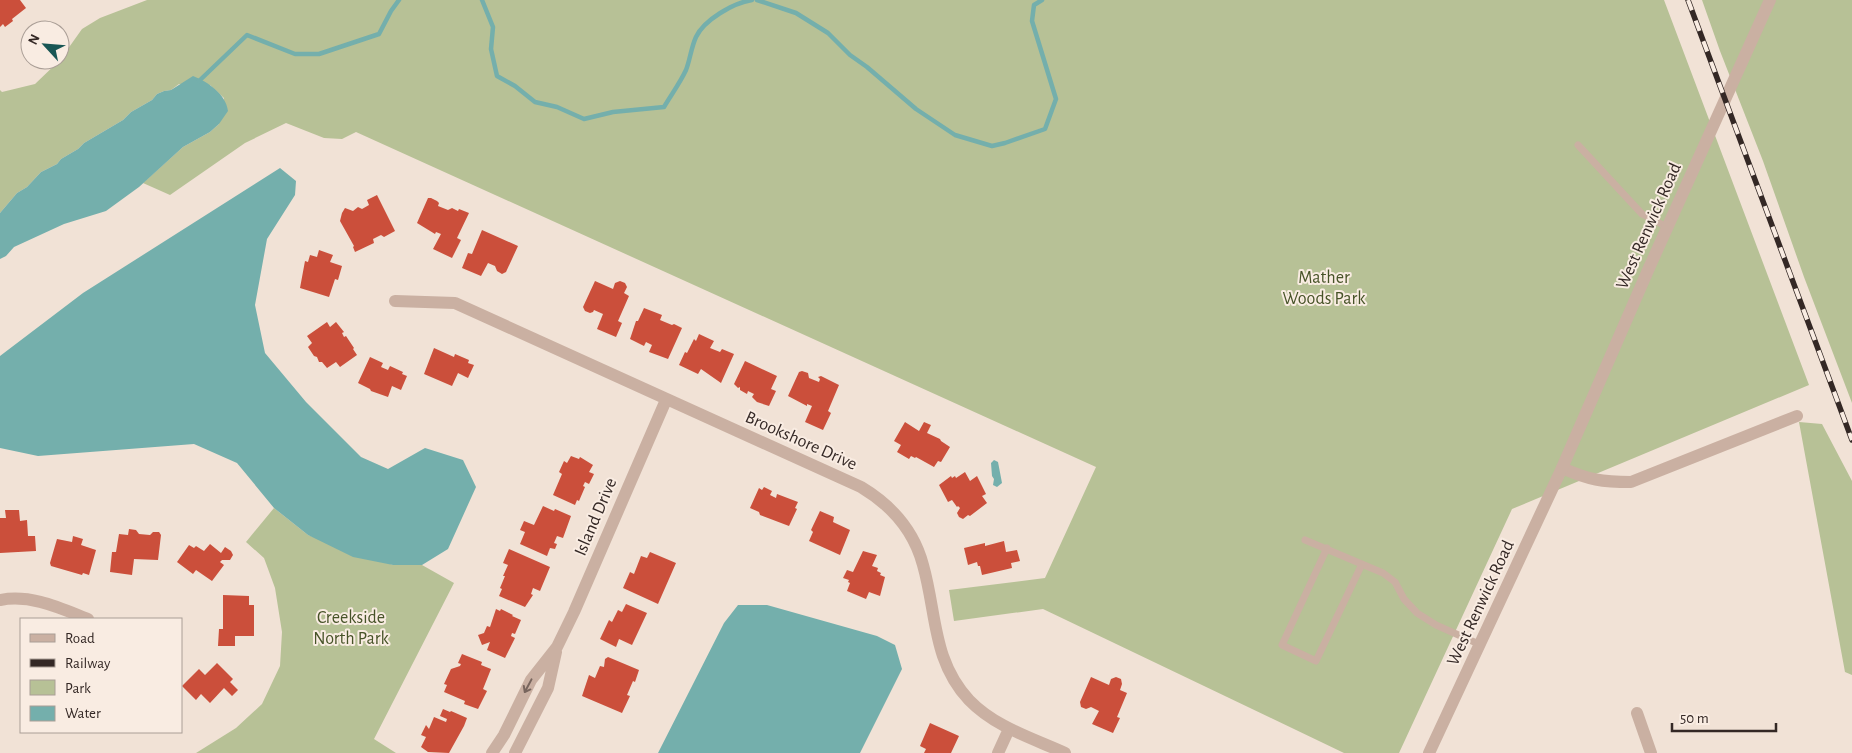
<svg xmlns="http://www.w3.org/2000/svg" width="1852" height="753" font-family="'Alegreya Sans',sans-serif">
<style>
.green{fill:#b7c196}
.water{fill:#74afac}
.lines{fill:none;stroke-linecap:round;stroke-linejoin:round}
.stream{stroke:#74afac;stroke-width:4.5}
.building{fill:#cb4f3b}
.service{stroke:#cab0a2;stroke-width:7}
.minor{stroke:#cab0a2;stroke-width:12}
.tertiary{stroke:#cab0a2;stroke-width:12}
.rail-casing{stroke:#342825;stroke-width:5.5}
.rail{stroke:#f9ece2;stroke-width:4;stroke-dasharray:11;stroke-linecap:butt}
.oneway{stroke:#78655d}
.labels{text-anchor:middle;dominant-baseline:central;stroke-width:4;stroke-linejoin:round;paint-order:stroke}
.street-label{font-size:18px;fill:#342825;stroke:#f9ece2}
.park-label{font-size:18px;fill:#475328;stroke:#f9ece2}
</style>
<rect width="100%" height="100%" fill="#f1e2d6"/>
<path class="green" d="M147 0H1664L1809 385 1512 509 1399 753H1344L1043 609 954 621 949 590 1045 578 1096 467 356 132 342 139 324 138 286 123 245 143 170 195 143 183 183 147 210 132 219 124 224 98 210 85 179 84 171 90 164 91 157 94 152 100 131 112 123 120 84 143 78 149 61 159 57 164 41 172 27 187 17 193 0 213V90L2 92 35 84 60 60 82 29 100 18Z
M1702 0H1852V403L1804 277 1763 161 1720 51Z
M1799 422 1822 424 1852 481V675L1845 672Z
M274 508 308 535 393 565H422L454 583 374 739 396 753H196L236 728 262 704 280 666 282 632 275 588 264 558 246 542Z"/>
<path class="water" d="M193 76C208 82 226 94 228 111L219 124 210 132 183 147 139 187 106 211 64 224 14 247 6 256 0 259V213L17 193 27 187 41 172 57 164 61 159 78 149 84 143 123 120 131 112 152 100 157 94 164 91 171 90Z
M280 168 296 181 295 195 267 239 255 305 265 353 306 402 361 457 388 469 425 448 463 460 476 487 448 549 422 565H393L353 557 308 535 274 508 237 463 194 444 38 456 0 448V356L83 293Z
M994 460 998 462 1002 483 997 487 993 485 994 479 992 476 991 463Z
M738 605H767L877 636 895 645 902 669 860 753H658L724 623Z"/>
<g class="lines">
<path class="stream" d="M482 0 493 27 491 49 497 76 515 86 535 102 557 107 584 119 613 112 664 107C671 95 680 83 686 70 690 60 691 48 696 37 704 20 733 3 752 0
M757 0 796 13 828 33 850 55 867 67 916 109 955 135 992 146 1005 143 1045 129 1056 99 1032 21 1034 5 1042 0
M199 81 247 35 295 54H319L379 34 391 11 399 0"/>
</g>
<path class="building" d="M0 0H20L26 8 12 19 13 21 5 27 3 24 0 27Z
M377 195 395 231 384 237 381 235 373 239 374 243 355 252 353 247 354 246 340 221 342 213 345 208 353 211 358 207 362 209 369 205 367 200Z
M428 198H431L437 201 439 203 438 206 448 210 452 208 458 211 459 209 469 213 457 238 461 240 452 258 433 249 441 234 436 232 435 234 417 223Z
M482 230 518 246 506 272 502 274 497 271 495 266 488 263 481 276 462 268 468 253 472 254Z
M319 250 333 255 330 262 342 266 338 280 335 279 329 297 300 288 305 261 308 262 310 255 317 257Z
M595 281 613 289 615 283 620 281 625 283 627 287 624 293 629 296 618 321 622 323 616 337 597 329 603 314 594 310 593 312 590 313 585 311 583 307Z
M644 308 662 315 660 320 672 325 674 324 682 328 668 359 649 352 652 345 646 342 644 346 630 339 636 321H638Z
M327 322 330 327 336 322 344 332 342 333 344 337 346 336 354 348 353 349 357 355 340 367 336 362 327 368 322 362H319L317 357 314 356 308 347 312 343 307 336Z
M699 334 714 341 710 348 720 352 722 349 734 354 721 383 701 369 698 374 679 365 685 352 687 353 694 339 696 341Z
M434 348 454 357 455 354 469 360 468 363 474 365 468 378 458 373 452 386 424 374Z
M370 357 383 363 381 367 388 370 390 366 403 372 402 374 407 376 401 390 392 386 388 397 371 391 370 389 358 383Z
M745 361 777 376 771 389 776 391 769 406 757 402 752 397 754 394 748 391 747 394 740 390V387L738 388 734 384Z
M802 371 808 373 809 378 819 382 820 379 818 377 821 376 839 385 828 411 831 413 823 430 805 422 812 406 807 404V406L788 396 799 372Z
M905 422 919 431 924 422 931 425 927 433 940 439 941 441 950 447 941 462 938 461 934 467 916 457 915 458 911 456 909 459 897 452 901 445 894 441Z
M571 456 579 459 580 457 593 465 589 472 594 474 589 484 585 482 583 486 585 487 579 501 577 500 575 505 553 495 562 474 559 472 564 461 567 463Z
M965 472 970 481 977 476 986 494 982 496 987 503 970 516 968 515 963 519 959 517 957 513 960 508 958 506 957 507 952 500 948 502 939 485 951 476 952 478 955 476 956 478Z
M764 487 772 491 770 495 776 498 777 494 798 502 795 508 797 509 789 526 760 515 759 512 750 508 759 488 762 490Z
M543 506 554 511 555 509 571 516 563 538 557 536 554 543 557 544 555 549 550 548 547 556 520 544 525 532 520 530 524 521 534 525Z
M5 510H19L20 521 27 520 28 536H35L36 551 0 553V518H6Z
M820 511 834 517 833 522 850 530 840 555 809 541 813 532 811 530Z
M129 529 136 530 139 534 150 535 153 532H159L161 535 158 560 134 559 132 575 110 572 112 552H116L119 534 128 535Z
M73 536 83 539 81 545 96 550 89 575 83 573 82 575 51 566 50 563 57 539 72 542Z
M1004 541 1006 552 1017 550 1020 561 1011 563 1012 568 982 575 980 566H978L977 562 968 565 964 548 985 543V546Z
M210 544 221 553 225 547 231 551 233 555 230 560H222L220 562 224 565 212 581 196 570 193 574 177 562 189 545 194 548 196 546 204 551Z
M509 549 550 567 540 591 533 588 531 594 533 595 525 607 499 596 502 589 500 588 505 576H503L508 565 513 567 503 563Z
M863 551 877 555 872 566 878 568 877 571 881 573 880 575 885 577 880 596 869 592 866 599 847 591 850 583 848 582 849 580 843 578 847 570 853 572Z
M650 552 676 563 658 604 623 588 630 572 634 574 641 556 647 558Z
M223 595 249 596V605H254V636H235V646H218L219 629H223Z
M626 604 647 613 632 645 619 639 616 647 600 639 609 620 612 622 618 610 622 612Z
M496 609 500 611 501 609 513 615 512 616 521 620 515 634 512 633 511 636 515 638 505 658 487 650 490 642 482 645 478 635 484 633 487 626 490 627Z
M462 654 482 662 481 665 491 669 483 689 487 691 478 709 464 704 465 701 444 692 447 685 444 684 451 669 460 666 461 664 458 663Z
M608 657 639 670 635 682 633 681 627 695 630 696 622 713 582 696 589 675 595 678 600 666 604 667 605 659Z
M217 663 233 679 230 682 238 690 232 696 224 688 210 703 201 694 196 700 182 686 199 669 205 675Z
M1091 677 1109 685 1111 679 1116 677 1121 679 1122 684 1120 690 1127 693 1117 717 1120 718 1113 733 1092 724 1099 711 1091 707 1086 709 1081 707 1080 702Z
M443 709 450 712 451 711 467 718 464 726 449 753 428 752 421 747 426 737 421 735 426 725 429 729 434 717 446 722 447 719 440 716Z
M930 723 959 736 951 753H924L926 749 920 746Z"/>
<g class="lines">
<path class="service" d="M1578 145 1642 214 1667 227
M1305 540 1383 573 1395 582 1404 599 1417 613 1436 625 1481 645
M1327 548 1282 645 1316 661 1362 564"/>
<path class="minor" d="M395 301 455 303 861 487C891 505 914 531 923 565 937 614 932 660 969 700 995 727 1032 738 1065 753
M1562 468C1589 480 1602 482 1631 482L1797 416
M0 600C31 594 60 608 88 619
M1637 713 1651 753
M492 753 504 735 531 680 557 647 574 612 666 400
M515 753 548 688 556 652
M998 753 1009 729"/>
<path class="tertiary" d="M1429 753 1562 468 1649 268 1770 0"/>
<g class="rail-casing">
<path id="rail" d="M1688 0 1852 440"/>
</g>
<use href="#rail" class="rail"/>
</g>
<defs><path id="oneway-shaft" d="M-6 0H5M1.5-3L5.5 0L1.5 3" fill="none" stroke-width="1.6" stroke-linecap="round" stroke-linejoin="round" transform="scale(1.25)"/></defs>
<use class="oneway" href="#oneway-shaft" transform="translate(528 686) rotate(118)"/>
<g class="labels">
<g class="street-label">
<text transform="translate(1649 226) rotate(-66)">West Renwick Road</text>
<text transform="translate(801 441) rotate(24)">Brookshore Drive</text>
<text transform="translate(596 517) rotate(-67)">Island Drive</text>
<text transform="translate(1481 603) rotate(-65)">West Renwick Road</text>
</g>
<g class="park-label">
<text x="1324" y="278">Mather<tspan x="1324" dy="21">Woods Park</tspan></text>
<text x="351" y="618">Creekside<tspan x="351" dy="21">North Park</tspan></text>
</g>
</g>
<rect x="20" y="618" width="162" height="115" fill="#f9ece2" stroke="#aa9e96"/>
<rect x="30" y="634" width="25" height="8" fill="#cab0a2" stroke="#aa9e96"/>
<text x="65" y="643" font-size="15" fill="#342825">Road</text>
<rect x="30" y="659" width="25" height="8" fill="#342825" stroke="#aa9e96"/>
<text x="65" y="668" font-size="15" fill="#342825">Railway</text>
<rect x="30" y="680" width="25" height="15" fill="#b7c196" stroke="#aa9e96"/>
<text x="65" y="693" font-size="15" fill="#342825">Park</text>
<rect x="30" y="706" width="25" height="15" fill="#74afac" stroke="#aa9e96"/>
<text x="65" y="718" font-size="15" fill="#342825">Water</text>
<g transform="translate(45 45) rotate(296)"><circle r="24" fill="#f9ece2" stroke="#aa9e96"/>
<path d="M0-4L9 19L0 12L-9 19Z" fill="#195654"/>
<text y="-8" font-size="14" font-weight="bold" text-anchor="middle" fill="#342825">N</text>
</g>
<path d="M1672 723v8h104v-8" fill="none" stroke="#342825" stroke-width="2.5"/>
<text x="1680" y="723" font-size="15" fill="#342825" stroke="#f9ece2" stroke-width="4" paint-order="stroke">50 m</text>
</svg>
